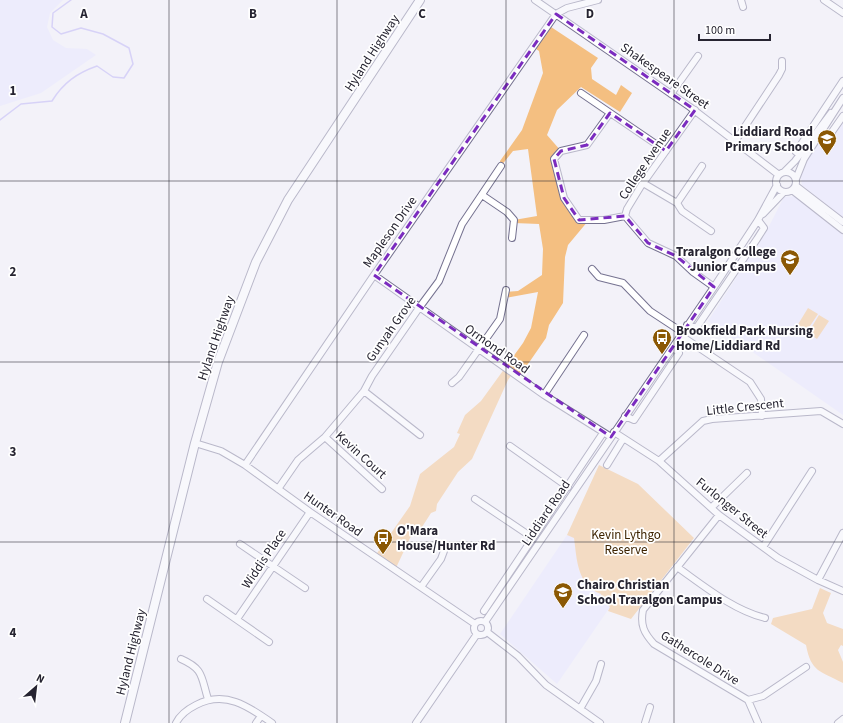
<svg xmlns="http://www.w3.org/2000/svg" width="843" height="723" font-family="'Source Sans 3',sans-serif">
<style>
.built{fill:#e7e4fe}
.green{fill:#f4bf81}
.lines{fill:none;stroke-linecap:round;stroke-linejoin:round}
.stream{stroke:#b7acf4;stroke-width:1.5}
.minor-casing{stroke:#757290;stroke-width:8}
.major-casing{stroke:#757290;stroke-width:10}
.minor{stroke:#fff;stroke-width:6}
.major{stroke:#fff;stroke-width:8}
.marked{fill:none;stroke:#7b2cbf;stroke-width:3;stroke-dasharray:8 5;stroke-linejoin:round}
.grid{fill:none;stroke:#262431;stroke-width:1;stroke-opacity:0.55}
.labels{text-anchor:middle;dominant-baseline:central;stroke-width:3.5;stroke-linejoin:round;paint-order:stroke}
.street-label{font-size:13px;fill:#262431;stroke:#fff}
.poi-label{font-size:13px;font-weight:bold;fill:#262431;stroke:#fff;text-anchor:start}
.park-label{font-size:13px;fill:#3d2300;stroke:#fff}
.grid-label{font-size:13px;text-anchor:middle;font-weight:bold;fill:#262431;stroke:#fff;stroke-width:3.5;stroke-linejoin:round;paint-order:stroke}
</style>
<rect width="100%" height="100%" fill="#f3f2f9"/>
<path class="built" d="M0 0H63L50 13 47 27 53 40 66 48 87 49 96 55 41 93 0 106Z
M843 122V218L802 185 800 171 820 141 831 139Z
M796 196 843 231V415L708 321 766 232 784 197Z
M567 535 574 537 579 571 601 594 603 600 610 607 557 684 500 634Z"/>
<path class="green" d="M548 25 598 58 591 68 592 79 616 95 621 85 632 93 620 112 581 87 557 110 547 135 561 151 556 155 562 192 579 219 588 221 568 245 565 257 563 303 549 325 546 338 519 377 513 373 508 380 472 459 458 472 437 504 436 511 431 513 422 527 414 533 410 538 395 570 375 556 410 506 420 474 454 447 460 434 457 433 465 415 481 401 523 343 531 328 538 292 505 298 506 292 518 291 542 275 543 249 539 224 514 223V220L537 216 528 149 513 151 501 166 500 161 522 130 543 73 539 51 533 47Z
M808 308 818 314 806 332 797 326Z
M819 315 829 321 817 339 808 333Z
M599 465 638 484 694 538 631 619 608 611 610 607 603 600 601 594C577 585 577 560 574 538L567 535Z
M820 588 831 593 823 613 827 623 843 629V646L841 645 838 650 843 662V683C820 671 811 672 806 645L771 624 773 618 812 609Z"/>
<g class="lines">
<path class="stream" d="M0 120 21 104 52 101C63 83 77 73 97 66L113 77 124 78 133 64 129 48 103 34 81 28 61 34 52 27 53 13 71 0"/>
<g class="minor-casing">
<path id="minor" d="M535 0 690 107 779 175
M741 0 743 7
M824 0 843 13
M581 93 666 151
M671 94 698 56
M695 110 641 186 627 209 625 216 648 243 676 256 693 272 714 287
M610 113 587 145 561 151 554 159 564 198 579 220H604L625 216
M819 139 829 136 843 116
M736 140 779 75 782 69V61
M796 152 843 81
M776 182a10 10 0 1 1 20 0a10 10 0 1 1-20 0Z
M784 172 795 161 831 113
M796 179 804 159 843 98
M643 183 677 203 682 211 711 231
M796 186 843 222
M792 190 843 230
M482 195 507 212 514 220 512 238
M677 203 702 166
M763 214 784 192
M592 269 599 277 623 283 650 311 682 332
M374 275 544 395 611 437
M687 325 697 327 757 239 764 228 758 220
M680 335 750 382 761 399 762 416
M452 383 459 377 500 319 506 290
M364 391 420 435
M544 395 584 335
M625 416 634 420 679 353 673 347
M614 432 659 461 719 515 778 558 818 580 843 591
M325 437 382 489
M195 443 221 451 245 465 310 512 475 624
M510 446 568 487
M659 461 703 421 712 419 821 411 843 424
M245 465 374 275 556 14 567 8 598 0
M607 465 623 439
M278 489 298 460 325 437 364 391 372 376 419 308 439 281 462 224 501 166
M475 499 533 538
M711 508 747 473
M719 515 643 610C640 625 644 633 654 644L748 700 758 723
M240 544 305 588
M763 547 812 471
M677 567C704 586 733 610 765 618
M818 580 843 533
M421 587 441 559 444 551
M207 599 269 642
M484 611 603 433
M237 619 310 512
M474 628a7 7 0 1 1 14 0a7 7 0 1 1-14 0Z
M485 622 714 287 758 220 777 185
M487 632 518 656 546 685 600 723
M181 659C204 669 201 677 208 699
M748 700 763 696 806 667
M580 709 596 681 601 664
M176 723C180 715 188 709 196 705 225 690 248 706 272 723
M256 723 261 716
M416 723 477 634
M645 723 650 707
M838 723 843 719"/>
</g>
<g class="major-casing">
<path id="major" d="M125 723 195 443 218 362 256 262 288 200 420 0"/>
</g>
<use href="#minor" class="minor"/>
<use href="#major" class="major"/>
</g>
<path d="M0 0H843V723H0ZM556 14 695 110 666 151 610 113 587 145 561 151 554 159 564 198 579 220 625 216 648 243 676 256 714 287 611 437 374 275Z" fill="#f3f2f9" fill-opacity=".55" fill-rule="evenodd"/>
<path class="marked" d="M556 14 695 110 666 151 610 113 587 145 561 151 554 159 564 198 579 220 625 216 648 243 676 256 714 287 611 437 374 275Z"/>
<path class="grid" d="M169 0V723M337 0V723M506 0V723M674 0V723M0 181H843M0 362H843M0 542H843"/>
<defs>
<g id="school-pin" transform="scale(1)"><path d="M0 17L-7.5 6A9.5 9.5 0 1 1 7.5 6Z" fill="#8b5804" stroke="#fff"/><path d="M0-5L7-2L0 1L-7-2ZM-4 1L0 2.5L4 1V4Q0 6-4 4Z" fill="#fff"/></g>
<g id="bus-pin" transform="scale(1)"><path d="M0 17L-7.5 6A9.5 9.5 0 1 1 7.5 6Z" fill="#8b5804" stroke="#fff"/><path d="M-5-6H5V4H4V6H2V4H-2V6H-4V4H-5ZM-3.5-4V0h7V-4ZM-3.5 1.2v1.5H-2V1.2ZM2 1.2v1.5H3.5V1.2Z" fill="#fff"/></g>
</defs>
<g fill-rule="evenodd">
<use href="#school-pin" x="827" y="139"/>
<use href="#school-pin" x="790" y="259"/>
<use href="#bus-pin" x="662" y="338"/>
<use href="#bus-pin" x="383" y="538"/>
<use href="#school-pin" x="563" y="592"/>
</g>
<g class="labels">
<g class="street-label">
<text transform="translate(372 53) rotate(-57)">Hyland Highway</text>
<text transform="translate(665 76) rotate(35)">Shakespeare Street</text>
<text transform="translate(645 164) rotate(-56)">College Avenue</text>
<text transform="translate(390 232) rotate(-55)">Mapleson Drive</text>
<text transform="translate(391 329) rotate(-55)">Gunyah Grove</text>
<text transform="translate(216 338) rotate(-71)">Hyland Highway</text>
<text transform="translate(497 349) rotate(35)">Ormond Road</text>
<text transform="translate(745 407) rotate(-6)">Little Crescent</text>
<text transform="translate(361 455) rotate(42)">Kevin Court</text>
<text transform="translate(732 508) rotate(39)">Furlonger Street</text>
<text transform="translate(546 513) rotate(-56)">Liddiard Road</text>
<text transform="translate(333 514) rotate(35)">Hunter Road</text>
<text transform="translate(264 559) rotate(-56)">Widdis Place</text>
<text transform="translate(131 652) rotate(-76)">Hyland Highway</text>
<text transform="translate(700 658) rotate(32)">Gathercole Drive</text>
</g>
<g class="poi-label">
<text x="813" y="132" text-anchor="end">Liddiard Road<tspan x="813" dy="15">Primary School</tspan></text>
<text x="776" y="252" text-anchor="end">Traralgon College<tspan x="776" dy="15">Junior Campus</tspan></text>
<text x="676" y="331">Brookfield Park Nursing<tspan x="676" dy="15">Home/Liddiard Rd</tspan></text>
<text x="397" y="531">O'Mara<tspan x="397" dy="15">House/Hunter Rd</tspan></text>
<text x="577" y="585">Chairo Christian<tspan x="577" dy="15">School Traralgon Campus</tspan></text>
</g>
<g class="park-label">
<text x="626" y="535">Kevin Lythgo<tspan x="626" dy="15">Reserve</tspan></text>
</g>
</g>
<g class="grid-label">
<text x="84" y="18">A</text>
<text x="253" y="18">B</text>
<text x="422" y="18">C</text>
<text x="590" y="18">D</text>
<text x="13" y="95">1</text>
<text x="13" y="276">2</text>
<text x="13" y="456">3</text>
<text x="13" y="637">4</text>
</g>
<g transform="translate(36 687) rotate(28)" stroke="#ffffff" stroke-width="3" paint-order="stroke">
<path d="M0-3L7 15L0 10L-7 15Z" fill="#262431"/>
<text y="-6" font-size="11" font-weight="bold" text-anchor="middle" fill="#262431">N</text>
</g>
<path d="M699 34v6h71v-6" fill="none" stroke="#262431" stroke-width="2"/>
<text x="705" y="34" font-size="12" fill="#262431" stroke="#ffffff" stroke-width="3" paint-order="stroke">100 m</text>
</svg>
